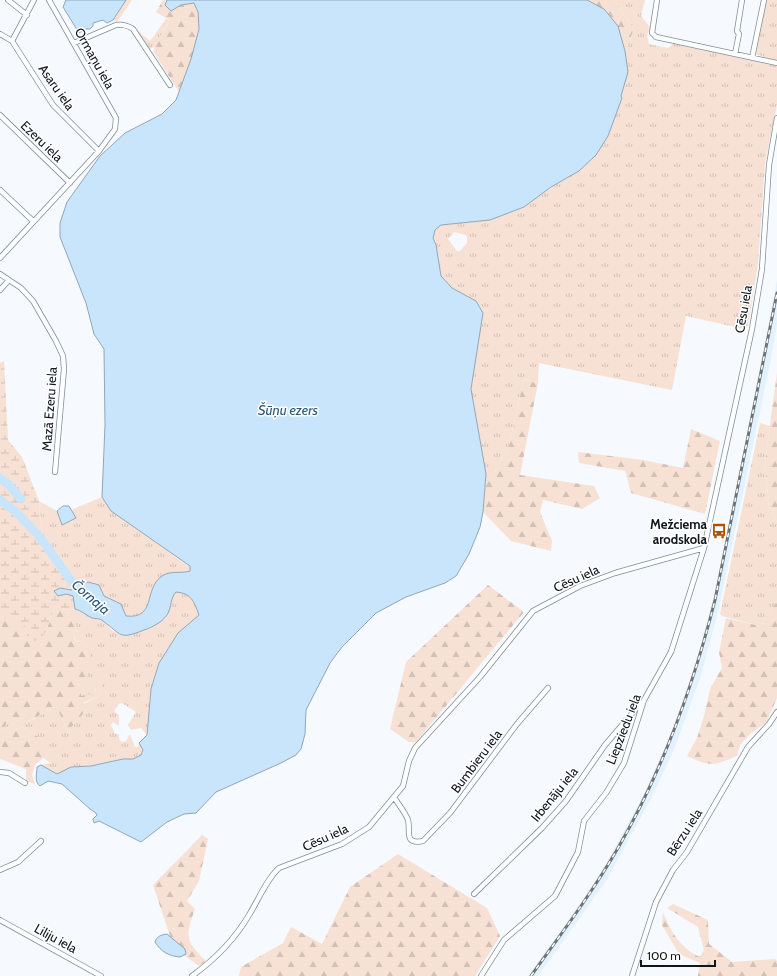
<svg xmlns="http://www.w3.org/2000/svg" width="777" height="976" font-family="Cabin,sans-serif">
<style>
.built{fill:#e2f2fe}
.grass{fill:url(#grass-tufts);fill-rule:evenodd}
.forest{fill:url(#forest-firs)}
.wetland{fill:url(#wetland-marsh)}
.water{fill:#c8e5fc;stroke:#91a7b9}
.lines{fill:none;stroke-linecap:round;stroke-linejoin:round}
.river{stroke:#c8e5fc;stroke-width:9}
.minor-casing{stroke:#7c8e9c;stroke-width:6}
.minor{stroke:#fff;stroke-width:4.5}
.rail-casing{stroke:#6e7378;stroke-width:3}
.rail{stroke:#fff;stroke-width:1.5;stroke-dasharray:4.5;stroke-linecap:butt}
.labels{text-anchor:middle;dominant-baseline:central;stroke-width:3;stroke-linejoin:round;paint-order:stroke}
.street-label{font-size:13px;fill:#10171c;stroke:#fff}
.poi-label{font-size:13px;font-weight:bold;fill:#10171c;stroke:#fff;text-anchor:end}
.water-label{font-size:14px;font-style:italic;fill:#2a5979;stroke:#fff}
</style>
<defs>
<pattern id="grass-tufts" width="24" height="20" patternUnits="userSpaceOnUse"><rect width="24" height="20" fill="#f7e1d5"/><path d="M3 7l-1-3M5 7V3M7 7l1-3M15 17l-1-3M17 17v-4M19 17l1-3" fill="none" stroke="#d3c0b6"/></pattern>
<pattern id="forest-firs" width="22" height="20" patternUnits="userSpaceOnUse"><rect width="22" height="20" fill="#f7e1d5"/><path d="M5 1l3.5 6h-7zM16 11l3.5 6h-7z" fill="#d3c0b6"/></pattern>
<pattern id="wetland-marsh" width="20" height="14" patternUnits="userSpaceOnUse"><rect width="20" height="14" fill="#f7e1d5"/><path d="M1 5h8M5 5V1M11 12h8M15 12V8" fill="none" stroke="#d3c0b6"/></pattern>
</defs>
<rect width="100%" height="100%" fill="#f6f9fd"/>
<path class="built" d="M777 280V324L771 359 719 608 700 679 674 749 653 795 606 881 538 976H528L580 904 604 868 645 792 678 718 699 653 721 568Z"/>
<path class="grass" d="M614 0H645L641 16 650 27 647 36 649 44 668 48 674 43 777 66V105L765 164 758 264 748 325 744 329 686 316 672 390 539 363 538 383 524 379 509 445 494 474H486L471 389 483 313 476 301 452 288 441 276 436 245 433 238 435 230 441 225 458 223 524 207 596 155 608 136 622 98 621 96 628 72 625 51 634 29ZM454 232 466 235 467 238V243L460 251H457L448 239Z
M766 0H777V61L755 54Z
M166 19 169 20 155 47 149 49 130 24 150 41Z
M760 423 770 426 765 462 769 506 777 522V601L760 626 722 616 720 614Z
M102 497 111 511 190 567V571C181 574 171 571 162 576 143 589 157 618 126 616L121 604 104 596 88 582 82 585 72 578 42 535 39 501 57 511 62 524 76 518 71 510Z
M175 592C191 593 194 601 199 615 175 636 158 656 151 689 148 703 150 720 147 735L141 728 131 730 128 725 136 712 122 703 119 704 114 711 119 715V726L113 722 111 725 115 734H119V739L122 742 126 741 130 734 135 747H138L139 743 143 750 141 755 133 759H123L91 766 71 767 57 774 41 765 51 763 43 758 45 749 42 739 21 727 11 733 4 728 8 719 28 722 56 706 68 731 89 707 83 704 99 696 102 685 101 682H96L95 695 81 696 83 662 89 655 83 642 76 641 74 636 76 627 69 618 68 610 75 609 92 618 102 620 113 631 121 635 171 606 172 596Z"/>
<path class="forest" d="M126 0H132L117 22 113 20Z
M163 0H165V5L173 8 181 5 194 3C209 19 186 74 179 92L153 51 169 20 156 12Z
M587 0H614L634 29 625 51C617 22 614 14 587 0Z
M777 373V522L769 506 765 462Z
M524 379 538 383 520 475 594 486 600 498 582 509 543 500 540 512 552 541 551 551 511 541 483 512 486 474H494L509 445Z
M691 429 720 441 705 514 631 493 625 471 579 463 578 452 643 460 683 468Z
M488 585 524 612 416 742H409L390 729 406 662Z
M777 601V698L766 723 751 733 740 745 737 756C713 766 711 767 687 756L697 738 704 716 710 689 722 668 719 652 726 618 760 626Z
M55 606 68 610 69 618 76 627 74 636 75 641 83 642 91 656 89 660 83 662 90 687 81 691V696L88 694 95 695 96 682 99 678 101 679 102 685 99 696 83 703 89 707 68 731 56 706 27 722 8 719 4 728 11 733 21 727 42 739 46 746 43 758 35 765 32 775 35 784 26 781V769L0 759V615L45 634Z
M202 835 208 839 199 881 187 901 195 909C185 937 185 940 206 961L199 966 174 948 153 885Z
M398 854 487 908 500 936 475 976H239L241 967 283 943 291 927 322 944 350 887Z
M673 904 708 920 709 944 732 962 775 959 777 961V976H698L700 963 679 954 662 925 663 912C671 932 680 948 700 957L704 950 698 927 667 908Z"/>
<path class="wetland" d="M4 361 8 440 22 457 39 501 42 535 72 578 82 585 71 590 62 588 63 594 73 596 75 609 68 610 55 606 45 634 35 641 27 636 28 628 0 615V363Z"/>
<path class="water" d="M66 0H126L113 20 107 23 103 20 93 23V26L90 29H86L79 33 63 7Z
M167 0H587L604 9 618 26 625 51 628 72 621 96 622 98 608 136 596 155 579 171 551 187 524 207 490 220 441 225 435 230 433 238 436 245 441 276 452 288 476 301 483 313 471 389 486 474 483 512 480 527 469 554 456 576 445 583 406 597 376 613 342 647 330 663 306 710 305 734 301 749 296 755 281 763 216 792 196 813 184 814 167 822 141 842 99 821 94 823 93 819 97 815 96 813 90 809 62 784 48 781 40 786C34 782 37 773 37 767L41 765 57 774 71 767 91 766 123 759H133L141 755 143 750 139 743 147 735 151 689 159 663 178 633 199 615C194 601 191 593 176 592 170 598 172 607 167 615 162 622 153 627 144 630 119 640 122 635 103 621 100 618 95 619 92 618 86 615 82 611 75 609L73 596 66 594 58 596 54 591 60 588 71 590 88 582 99 585 104 596 121 604 126 616C157 619 143 589 162 576 171 570 181 574 190 571V566L111 511 102 497 105 425 104 349 94 334 86 303 60 237V223L67 202 100 156 125 133 162 114 176 100 191 59 199 29 198 12 194 3 181 5 171 11 165 5Z
M63 506H69L76 518 62 525 57 511Z
M167 934 185 949 186 954 180 957C169 956 161 952 155 942 157 936 161 935 167 934Z"/>
<g class="lines">
<path class="river" d="M0 478 9 485 21 499
M0 500 15 511 39 536 72 582 88 595"/>
<g class="minor-casing">
<path id="minor" d="M8 0 27 15
M657 0 652 33 656 37 777 63
M0 34 12 41 53 105 99 151
M12 41 34 0
M74 43 116 25C123 24 127 25 133 29L170 85
M735 54 739 34 737 31 742 0
M752 58 764 0
M0 115 70 183
M0 190 33 221
M0 258 99 151 115 129 116 118 49 0
M0 274 21 288 33 301 56 341 63 356 64 369 55 472
M0 290 9 280
M0 772 9 773 25 783
M394 797C398 804 405 812 408 820 411 830 403 845 423 841L450 813 517 724 548 688
M0 870 18 862 41 841
M474 894 542 828 566 801 605 745 641 703
M0 920 101 976
M192 976C214 960 235 939 249 915 259 899 266 880 279 868L342 844 369 827 403 786 409 761 415 748 480 677 533 611 580 586 615 573 704 548
M481 976 504 940 555 896 578 852 584 821 606 793 624 763 644 700 671 652 704 548 752 329 762 269 769 165 777 118
M632 976 656 902 673 870 687 852 748 747 769 724 777 712"/>
</g>
<use href="#minor" class="minor"/>
<g class="rail-casing">
<path id="rail" d="M531 976C561 934 592 893 618 848 663 770 693 687 715 600L777 293"/>
</g>
<use href="#rail" class="rail"/>
</g>
<defs>
<g id="bus-bare" transform="scale(1.2)"><path d="M-5-6H5V4H4V6H2V4H-2V6H-4V4H-5ZM-3.5-4V0h7V-4ZM-3.5 1.2v1.5H-2V1.2ZM2 1.2v1.5H3.5V1.2Z" fill="#b05102" stroke="#fff" stroke-width="2.5" paint-order="stroke"/></g>
</defs>
<g fill-rule="evenodd">
<use href="#bus-bare" x="719" y="531"/>
</g>
<g class="labels">
<g class="street-label">
<text transform="translate(95 58) rotate(61)">Ormaņu iela</text>
<text transform="translate(57 87) rotate(55)">Asaru iela</text>
<text transform="translate(42 141) rotate(44)">Ezeru iela</text>
<text transform="translate(743 309) rotate(-80)">Cēsu iela</text>
<text transform="translate(49 409) rotate(-86)">Mazā Ezeru iela</text>
<text transform="translate(576 578) rotate(-24)">Cēsu iela</text>
<text transform="translate(623 729) rotate(-69)">Liepziedu iela</text>
<text transform="translate(476 761) rotate(-53)">Bumbieru iela</text>
<text transform="translate(554 794) rotate(-51)">Irbenāju iela</text>
<text transform="translate(684 832) rotate(-57)">Bērzu iela</text>
<text transform="translate(325 837) rotate(-24)">Cēsu iela</text>
<text transform="translate(56 938) rotate(29)">Liliju iela</text>
</g>
<g class="poi-label">
<text x="707" y="524">Mežciema<tspan x="707" dy="15">arodskola</tspan></text>
</g>
<g class="water-label">
<text x="288" y="410">Šūņu ezers</text>
<text transform="translate(91 597) rotate(41)">Čornaja</text>
</g>
</g>
<path d="M641 960v6h74v-6" fill="none" stroke="#10171c" stroke-width="2"/>
<text x="647" y="960" font-size="12" fill="#10171c" stroke="#ffffff" stroke-width="3" paint-order="stroke">100 m</text>
</svg>
